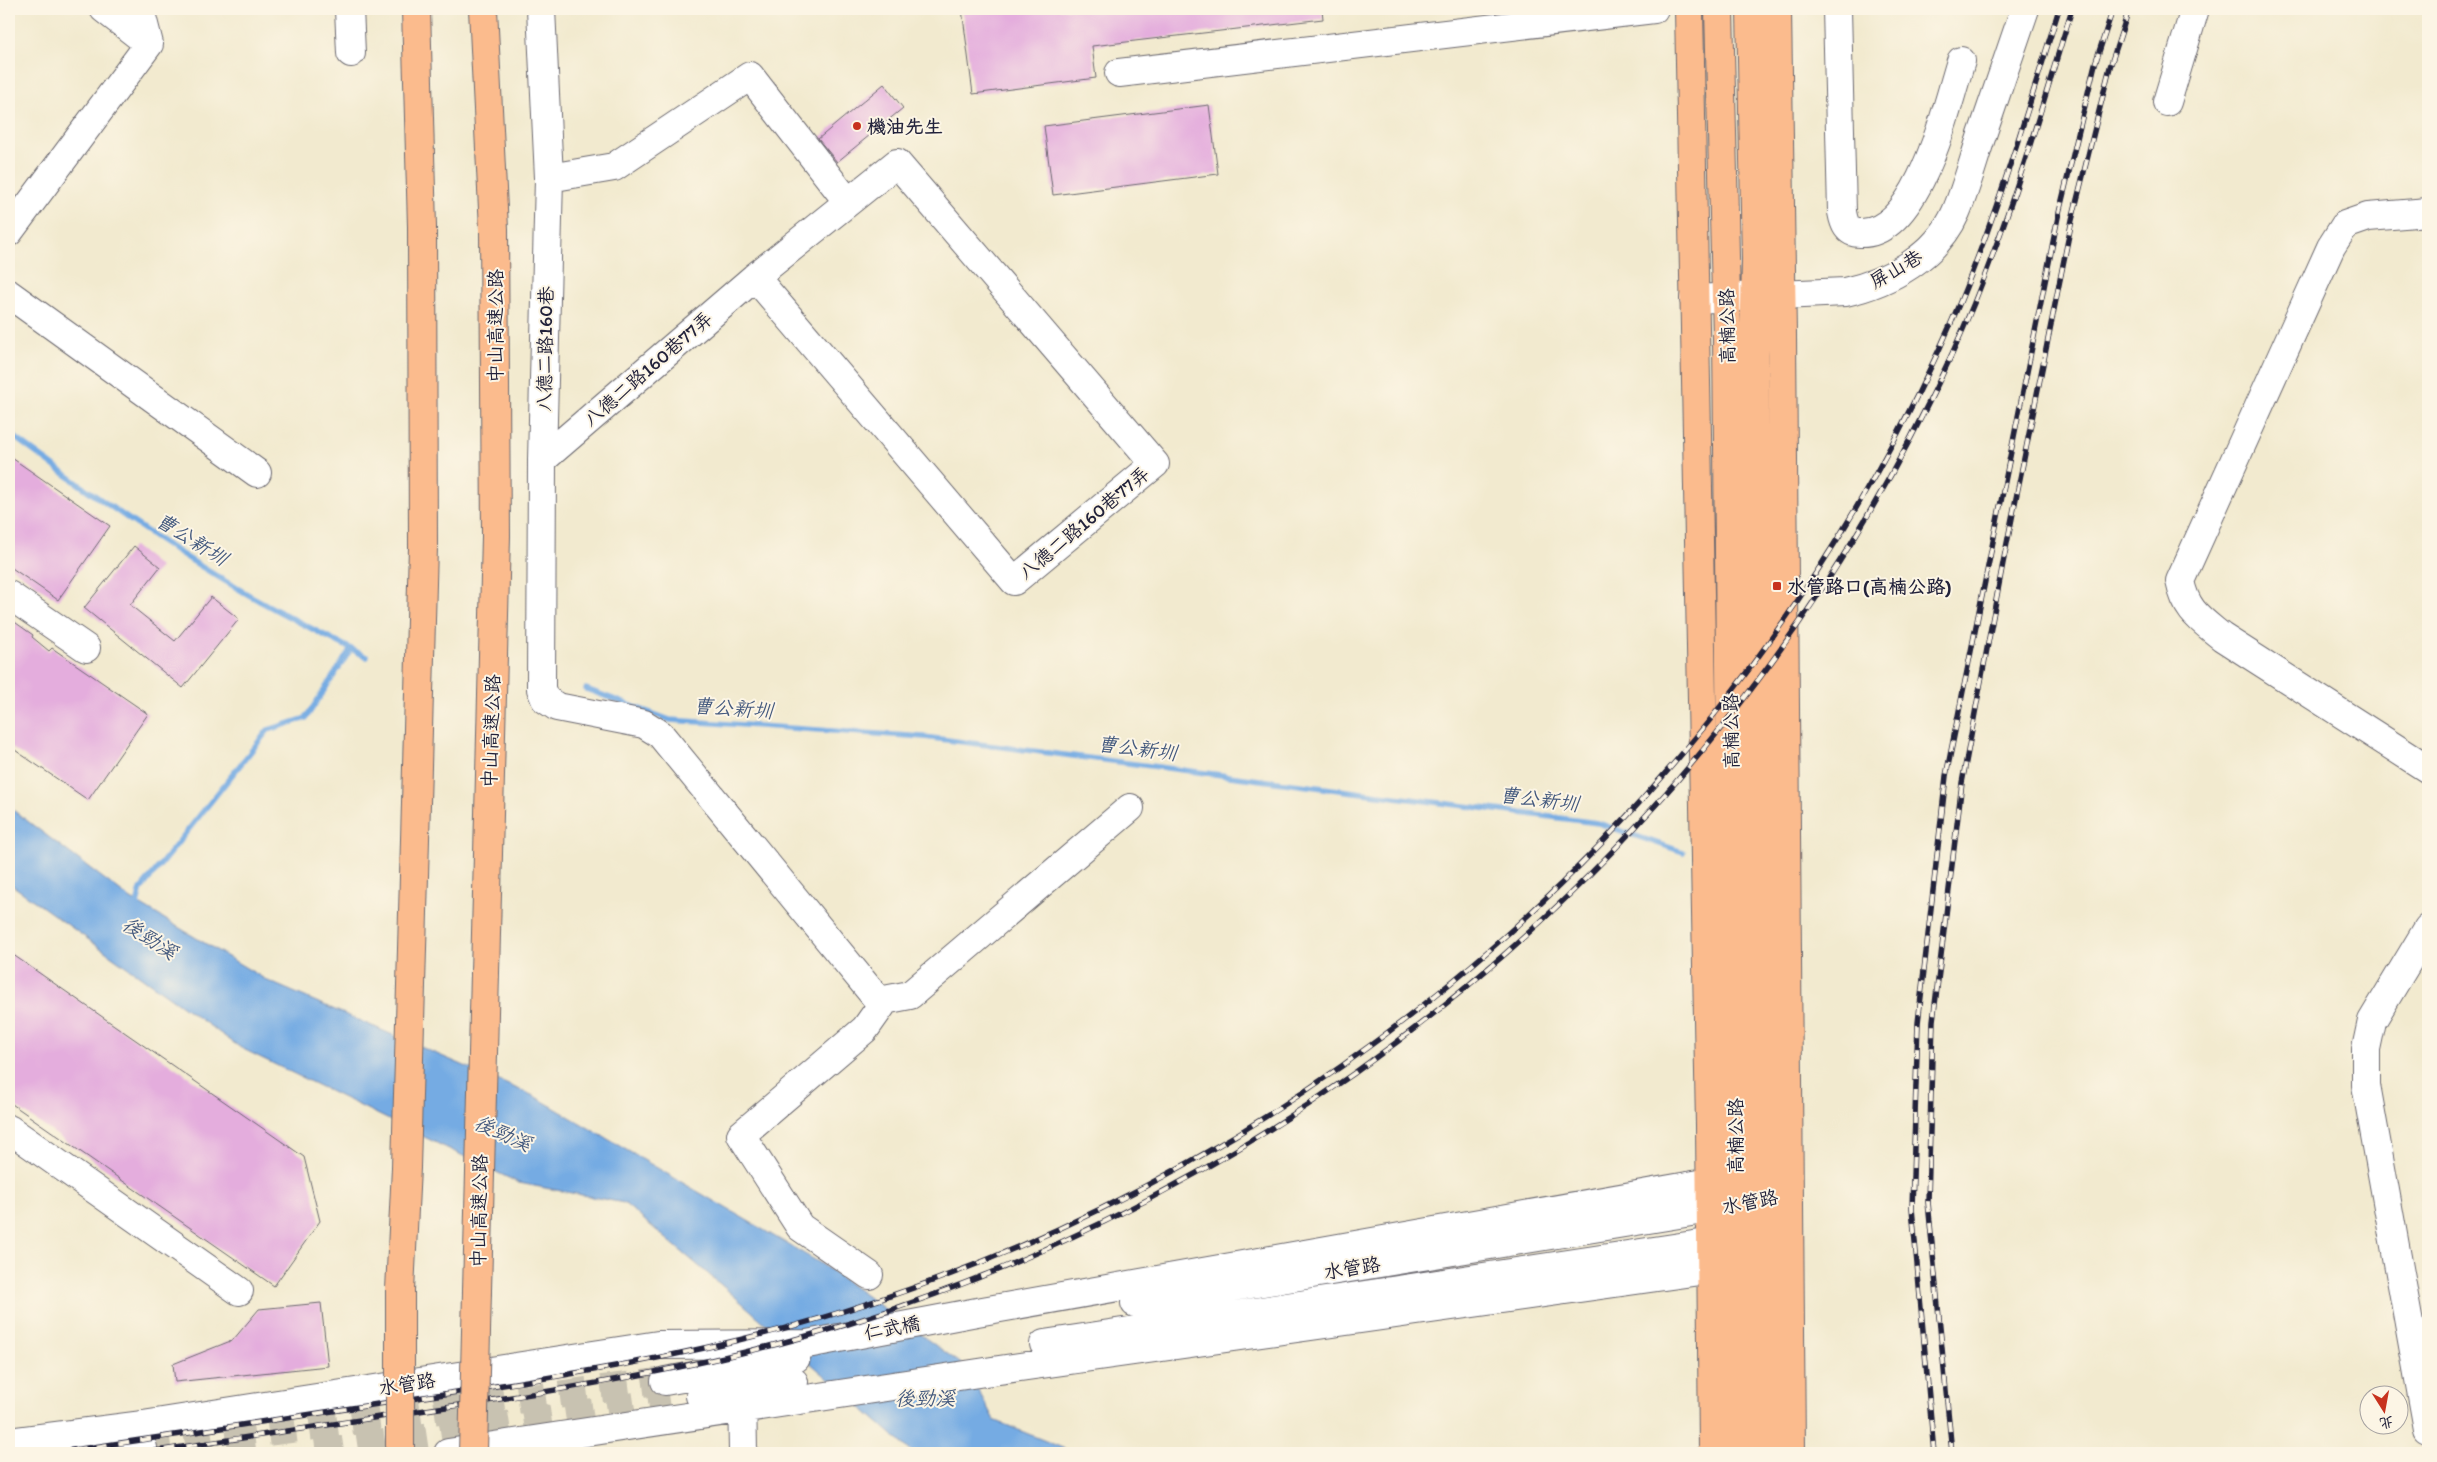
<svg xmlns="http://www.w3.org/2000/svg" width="2437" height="1462" font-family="Itim,'LXGW WenKai TC',sans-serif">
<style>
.water{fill:#74abe3;stroke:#4b668f}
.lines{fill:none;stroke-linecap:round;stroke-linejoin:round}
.stream{stroke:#74abe3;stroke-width:5.5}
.building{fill:#e4addd}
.minor-tunnel{stroke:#c8c2b1;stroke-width:28;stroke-dasharray:28 14;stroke-linecap:butt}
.minor-casing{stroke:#6b686f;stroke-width:30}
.major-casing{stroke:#6b686f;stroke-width:30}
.highway-casing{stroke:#6b686f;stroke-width:30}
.minor{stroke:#fff;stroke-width:28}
.major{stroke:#fbbb8d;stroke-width:28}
.highway{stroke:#fbbb8d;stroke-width:28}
.rail-casing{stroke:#22223b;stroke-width:5.5}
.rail{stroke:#fcf5e5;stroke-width:4;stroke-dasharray:11;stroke-linecap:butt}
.highway-bridge-casing{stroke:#6b686f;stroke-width:30;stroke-linecap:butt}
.highway-bridge{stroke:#fbbb8d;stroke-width:28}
.poi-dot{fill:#c8321e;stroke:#fcf5e5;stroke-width:2}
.labels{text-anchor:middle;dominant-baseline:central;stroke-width:4;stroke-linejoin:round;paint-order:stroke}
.poi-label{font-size:19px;font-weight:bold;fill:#22223b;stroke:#fcf5e5;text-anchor:start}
.street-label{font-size:19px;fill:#22223b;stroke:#fcf5e5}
.water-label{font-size:20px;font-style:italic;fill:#43597e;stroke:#fcf5e5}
</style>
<rect width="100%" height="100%" fill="#fcf5e5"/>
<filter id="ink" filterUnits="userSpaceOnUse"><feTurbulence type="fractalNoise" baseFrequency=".02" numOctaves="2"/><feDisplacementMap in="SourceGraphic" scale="10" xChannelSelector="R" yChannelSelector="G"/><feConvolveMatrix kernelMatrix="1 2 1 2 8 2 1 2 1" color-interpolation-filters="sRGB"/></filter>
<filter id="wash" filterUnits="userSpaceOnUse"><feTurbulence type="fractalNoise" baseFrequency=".0096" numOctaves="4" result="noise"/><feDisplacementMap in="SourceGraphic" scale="20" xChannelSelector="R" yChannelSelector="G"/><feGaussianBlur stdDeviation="1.12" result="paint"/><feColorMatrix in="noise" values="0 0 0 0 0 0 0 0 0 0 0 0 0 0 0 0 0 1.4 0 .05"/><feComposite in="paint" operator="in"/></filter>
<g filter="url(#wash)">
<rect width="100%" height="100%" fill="#f2eacf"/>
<path class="water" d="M9 807 128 897 268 981 534 1096 820 1263 966 1367 994 1420 1075 1453H913L726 1289 624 1203 519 1183 241 1048 9 883Z"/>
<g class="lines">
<path class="stream" d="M9 433C86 490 166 548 249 595 288 617 328 637 367 657
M586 689 670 720 924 737 1598 823 1683 852
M136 908 141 889 268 730 306 718 351 649"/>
</g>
<g id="blocks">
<path class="building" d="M962 9H1322L1323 19 1092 46 1096 78 973 94Z
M884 84 903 108 837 162 818 139Z
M1209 105 1218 174 1053 195 1044 126Z
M9 456 110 526 58 600 9 566Z
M134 546 160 567 130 605 175 641 211 597 239 619 183 688 84 608Z
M9 618 33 635 32 637 49 651 52 648 148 714 88 800 9 746Z
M9 952 304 1157 320 1221 274 1286 9 1102Z
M321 1303 328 1366 175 1382 173 1364 233 1340 259 1309Z"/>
</g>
</g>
<g filter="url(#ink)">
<use href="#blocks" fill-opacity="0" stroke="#6b686f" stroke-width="1"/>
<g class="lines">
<path class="minor-tunnel" d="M143 1448 665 1381
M316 1453 669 1401"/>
<g class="minor-casing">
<path id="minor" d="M104 9 149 44
M140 9 149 44
M349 9 351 53
M541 9 549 178 542 460 541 689 545 699 557 707 644 724 660 734 882 1005 865 1029 741 1135 800 1227 869 1275
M1837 9 1842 212C1844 223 1847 233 1860 233 1919 235 1947 105 1961 61
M1119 73 1654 9
M2167 102 2195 9
M549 178 614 167 750 76 848 202
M2428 212 2368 217 2345 225 2331 247 2180 581C2186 611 2199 618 2222 637L2428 769
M9 232 149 44
M9 294 257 473
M1694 299 1845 292C1890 282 1937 256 1956 212 1967 186 1974 158 1983 132 1997 91 2011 50 2025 9
M542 460 755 277 897 163 1155 464 1014 581 755 277
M9 595 86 648
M2428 928 2372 1021 2366 1049V1085L2428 1429
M879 1001 910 995 1130 808
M9 1129 239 1291
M1135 1303 1734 1205
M1044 1344 1733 1239
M665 1381 796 1358
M742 1390 743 1453
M700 1396 794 1382
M9 1442 143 1425 658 1345 807 1344 977 1312 1733 1178
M107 1453 143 1448
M448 1453 992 1371 1735 1266"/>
</g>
<g class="major-casing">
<path id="major" d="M1689 9 1710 1125 1713 1453
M1719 9 1727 338 1736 1307 1739 1453
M1751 9 1756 259 1754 355 1765 1453
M1777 9 1782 335 1791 1453"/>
</g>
<g class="highway-casing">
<path id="highway" d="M400 1290 406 1168 423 547 422 227 416 9
M477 1291 496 536 494 229 483 9"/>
</g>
<use href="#minor" class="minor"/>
<use href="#major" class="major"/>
<use href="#highway" class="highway"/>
<g class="rail-casing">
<path id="rail" d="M53 1453C177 1435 300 1416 424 1397 565 1376 707 1354 844 1311 1328 1161 1726 810 1939 350 1990 240 2023 124 2059 9
M143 1453C241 1438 340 1423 439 1408 577 1388 715 1365 848 1324 1336 1171 1739 818 1952 354 2003 243 2036 125 2072 9
M1934 1453 1912 1208 1918 1023 1946 776 2058 217 2095 64 2113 9
M1952 1453 1928 1202 1933 1021 1962 783 2003 563 2072 220 2110 67 2129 9"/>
</g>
<use href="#rail" class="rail"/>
<g class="highway-bridge-casing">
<path id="highway-bridge" d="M400 1453V1290
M473 1453 477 1291"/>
</g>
<use href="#highway-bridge" class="highway-bridge"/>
</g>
</g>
<g class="poi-dot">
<circle cx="857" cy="126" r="5"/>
<rect x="1772" y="581" width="10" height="10" rx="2.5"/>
</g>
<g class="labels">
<g class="poi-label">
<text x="867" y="126">機油先生</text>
<text x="1787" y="586">水管路口(高楠公路)</text>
</g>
<g class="street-label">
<text transform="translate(1896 269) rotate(-30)">屏山巷</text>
<text transform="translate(495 326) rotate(-90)">中山高速公路</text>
<text transform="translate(1727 326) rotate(-91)">高楠公路</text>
<text transform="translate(545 349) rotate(-89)">八德二路160巷</text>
<text transform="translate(648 369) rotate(-41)">八德二路160巷77弄</text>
<text transform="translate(1084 523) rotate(-40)">八德二路160巷77弄</text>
<text transform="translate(491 731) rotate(-88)">中山高速公路</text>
<text transform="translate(1731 731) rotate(-91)">高楠公路</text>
<text transform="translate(1735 1136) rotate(-90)">高楠公路</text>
<text transform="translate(1750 1202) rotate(-11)">水管路</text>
<text transform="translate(479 1211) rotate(-89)">中山高速公路</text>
<text transform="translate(1352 1268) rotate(-9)">水管路</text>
<text transform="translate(892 1328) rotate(-11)">仁武橋</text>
<text transform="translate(407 1384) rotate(-9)">水管路</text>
</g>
<g class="water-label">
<text transform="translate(192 539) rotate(32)">曹公新圳</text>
<text transform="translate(733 708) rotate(4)">曹公新圳</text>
<text transform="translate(1137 748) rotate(7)">曹公新圳</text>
<text transform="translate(1539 799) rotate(7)">曹公新圳</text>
<text transform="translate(150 938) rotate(33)">後勁溪</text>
<text transform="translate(503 1133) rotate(24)">後勁溪</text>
<text x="925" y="1398">後勁溪</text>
</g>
</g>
<rect width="2437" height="1462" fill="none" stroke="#fcf5e5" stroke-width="30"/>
<g transform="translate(2384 1410) rotate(169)"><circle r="24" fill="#fcf5e5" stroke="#a5a1a1"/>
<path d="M0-4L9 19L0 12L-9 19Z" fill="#c8321e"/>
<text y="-8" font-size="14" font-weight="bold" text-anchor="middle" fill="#22223b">北</text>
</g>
</svg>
